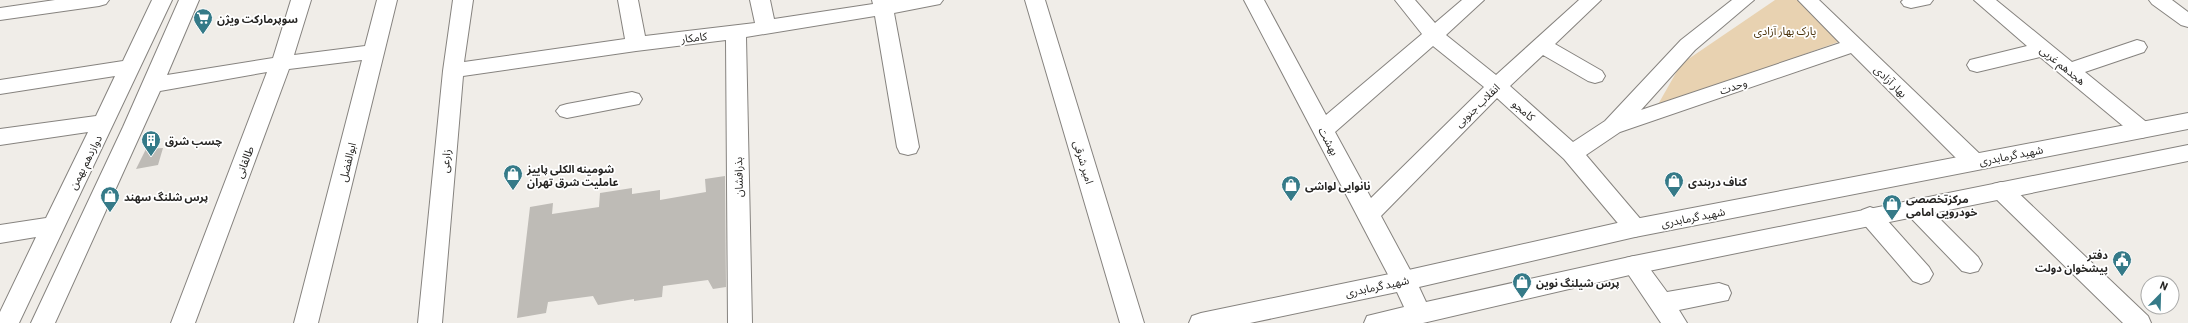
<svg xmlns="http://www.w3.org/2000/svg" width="2188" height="323" font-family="Barlow,'Noto Sans Arabic',sans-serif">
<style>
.green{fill:#e8d2b1}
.building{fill:#bebbb6}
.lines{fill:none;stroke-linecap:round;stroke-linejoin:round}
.street-casing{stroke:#86837f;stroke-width:2}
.secondary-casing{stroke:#86837f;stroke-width:2}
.street{fill:#fff;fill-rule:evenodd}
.secondary{fill:#fff;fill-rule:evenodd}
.labels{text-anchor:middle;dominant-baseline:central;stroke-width:3.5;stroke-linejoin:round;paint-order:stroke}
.poi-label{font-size:11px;font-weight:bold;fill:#262523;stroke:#fff;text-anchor:start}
.park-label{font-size:11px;fill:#49320a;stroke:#fff}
.street-label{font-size:11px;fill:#262523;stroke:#fff}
</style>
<rect width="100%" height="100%" fill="#f0ede8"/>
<path class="green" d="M1775 0H1798L1841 41 1656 108 1681 64Z"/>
<path class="building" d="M163 148 158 165 136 169 146 149Z
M725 176 726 287 713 289 708 280 663 286 662 297 634 301V299L598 305 593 296 548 302 546 313 517 318 530 207 553 203 552 214 599 207 600 193 632 188V194L660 190V200L706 192 705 179Z"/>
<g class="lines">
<g class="street-casing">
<path id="street" d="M55 0H109L106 4 99 6 0 20V8Z
M152 0H172L19 323H0V312L36 237 0 243V225L46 218 88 132 0 145V129L96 116 115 76 0 94V80L123 61Z
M179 0H199L167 75 273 58 291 0H311L294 55 365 46 377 0H397L318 323H294L362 60 289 69 195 323H171L267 72 160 91 55 323H31L123 127Z
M453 0H473L464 62 625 39 618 0H638L645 36 755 23 750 0H770L774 19 873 4 872 0H943L940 4 894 13 919 147 916 153 908 155 900 153 897 147 875 16 746 37 752 323H728L726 40 636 51 463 76 442 323H418L443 71Z
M1025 0H1045L1144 323H1120Z
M1244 0H1264L1326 115 1422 34 1395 0H1415L1435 23 1462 0H1484L1446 35 1496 75 1579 0H1601L1555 44 1602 71 1605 76 1602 81 1595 83 1588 81 1543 55 1510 86 1573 142 1605 121 1681 40 1732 0H1754L1695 50 1641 110 1840 43 1798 0H1819L1982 156 1985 162 1982 168 1974 170 1966 168 1851 53 1620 132 1586 155 1643 222 1647 228 1643 234 1635 237 1627 234 1564 159 1497 98 1381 216 1416 281 1413 288 1404 291 1395 288ZM1433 46 1484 87 1371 198 1335 132Z
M1903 0H1933L1930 4 1911 8 1904 6 1901 2Z
M1974 0H1996L2072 62 2137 40 2144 42 2147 47 2144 52 2085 72 2150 125 2153 130 2150 135 2142 138 2134 135 2040 57 1977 72 1970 70 1967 65 1970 60 2027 46Z
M2149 0H2172L2188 12V27L2181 25 2152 4Z
M632 92 639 94 642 99 639 104 567 118 560 116 556 111 560 106 567 104Z
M2001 182 2009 184 2148 316 2151 323H2123L1993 196 1990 190 1993 184Z
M1914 198 1922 201 1978 257 1982 264 1978 271 1970 273 1962 271 1906 213 1903 207 1906 201Z
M1870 207 1878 210 1929 267 1933 274 1929 281 1921 284 1913 281 1862 222 1859 216 1862 210Z
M1634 256 1642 258 1667 292 1719 283 1728 286 1731 293 1728 300 1679 310 1687 323H1661L1622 265 1626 258Z"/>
</g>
<g class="secondary-casing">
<path id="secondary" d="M2188 113V129L1635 237 1419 287 1426 302 1634 256 2188 145V161L1634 274 1423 323H1364L1367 316 1404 307 1397 292 1250 323H1189L1192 316 1201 313 1404 271 1635 219Z"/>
</g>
<use href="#street" class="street"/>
<use href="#secondary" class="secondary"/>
</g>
<defs>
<g id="supermarket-pin" transform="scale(1)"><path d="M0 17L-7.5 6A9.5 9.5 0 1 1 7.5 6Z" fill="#357a88" stroke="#fff"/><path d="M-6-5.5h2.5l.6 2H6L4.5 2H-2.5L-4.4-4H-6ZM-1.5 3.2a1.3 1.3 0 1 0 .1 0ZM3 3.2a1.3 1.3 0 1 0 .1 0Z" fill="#fff"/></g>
<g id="building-pin" transform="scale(1)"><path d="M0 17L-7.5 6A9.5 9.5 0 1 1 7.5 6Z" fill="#357a88" stroke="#fff"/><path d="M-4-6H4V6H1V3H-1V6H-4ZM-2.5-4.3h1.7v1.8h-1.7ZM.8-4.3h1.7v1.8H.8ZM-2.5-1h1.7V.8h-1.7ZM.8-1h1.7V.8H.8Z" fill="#fff"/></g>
<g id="shop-pin" transform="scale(1)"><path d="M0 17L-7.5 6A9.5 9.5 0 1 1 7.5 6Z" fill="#357a88" stroke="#fff"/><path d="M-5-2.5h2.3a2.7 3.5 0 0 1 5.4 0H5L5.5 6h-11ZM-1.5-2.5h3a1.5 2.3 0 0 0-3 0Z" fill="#fff"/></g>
<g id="civic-pin" transform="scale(1)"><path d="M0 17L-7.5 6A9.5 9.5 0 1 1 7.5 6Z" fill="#357a88" stroke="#fff"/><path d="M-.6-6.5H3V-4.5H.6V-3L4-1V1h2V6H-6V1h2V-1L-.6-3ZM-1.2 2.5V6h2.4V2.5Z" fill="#fff"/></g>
</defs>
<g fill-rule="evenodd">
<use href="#supermarket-pin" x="203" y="18"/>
<use href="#building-pin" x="151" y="140"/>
<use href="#shop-pin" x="513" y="174"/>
<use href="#shop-pin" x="1674" y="181"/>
<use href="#shop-pin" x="1291" y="185"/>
<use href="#shop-pin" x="110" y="196"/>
<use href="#shop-pin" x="1892" y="204"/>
<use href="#civic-pin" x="2122" y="260"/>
<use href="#shop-pin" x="1522" y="282"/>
</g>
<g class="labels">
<g class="poi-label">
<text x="217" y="18">سوپرمارکت ویژن</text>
<text x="165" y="140">چسب شرق</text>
<text x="527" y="168">شومینه الکلی پاییز<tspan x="527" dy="13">عاملیت شرق تهران</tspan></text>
<text x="1688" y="181">کناف دربندی</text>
<text x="1305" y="185">نانوایی لواشی</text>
<text x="124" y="196">پرس شلنگ سهند</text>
<text x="1906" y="198">مرکزتخصصی<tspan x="1906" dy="13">خودرویی امامی</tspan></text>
<text x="2108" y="254" text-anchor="end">دفتر<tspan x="2108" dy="13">پیشخوان دولت</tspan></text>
<text x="1536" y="282">پرس شیلنگ نوین</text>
</g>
<g class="park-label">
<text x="1785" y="30">پارک بهار آزادی</text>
</g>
<g class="street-label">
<text transform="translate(694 37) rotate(-7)">کامکار</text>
<text transform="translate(2063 65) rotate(39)">هجدهم غربی</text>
<text transform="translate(1891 81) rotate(44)">بهار آزادی</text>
<text transform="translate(1733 86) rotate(-19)">وحدت</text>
<text transform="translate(1477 105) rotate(-44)">انقلاب جنوبی</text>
<text transform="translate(1524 110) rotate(41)">کامجو</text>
<text transform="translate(1329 141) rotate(62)">بهشت</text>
<text transform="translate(2011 155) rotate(-11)">شهید گرمابدری</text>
<text transform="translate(445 161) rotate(-85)">زارعی</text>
<text transform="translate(85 162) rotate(-63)">دوازدهم بهمن</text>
<text transform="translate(244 162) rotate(-69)">طالقانی</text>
<text transform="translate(347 162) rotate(-76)">ابوالفضل</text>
<text transform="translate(1084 162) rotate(73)">امیر شرقی</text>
<text transform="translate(738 177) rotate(-91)">بذرافشان</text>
<text transform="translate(1693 217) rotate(-11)">شهید گرمابدری</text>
<text transform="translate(1377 286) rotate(-12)">شهید گرمابدری</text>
</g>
</g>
<g transform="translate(2160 295) rotate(23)"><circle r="19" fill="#ffffff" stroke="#a8a8a7"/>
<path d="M0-3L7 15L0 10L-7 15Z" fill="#357a88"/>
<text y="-6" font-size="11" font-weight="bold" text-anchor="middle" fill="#262523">N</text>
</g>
</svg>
